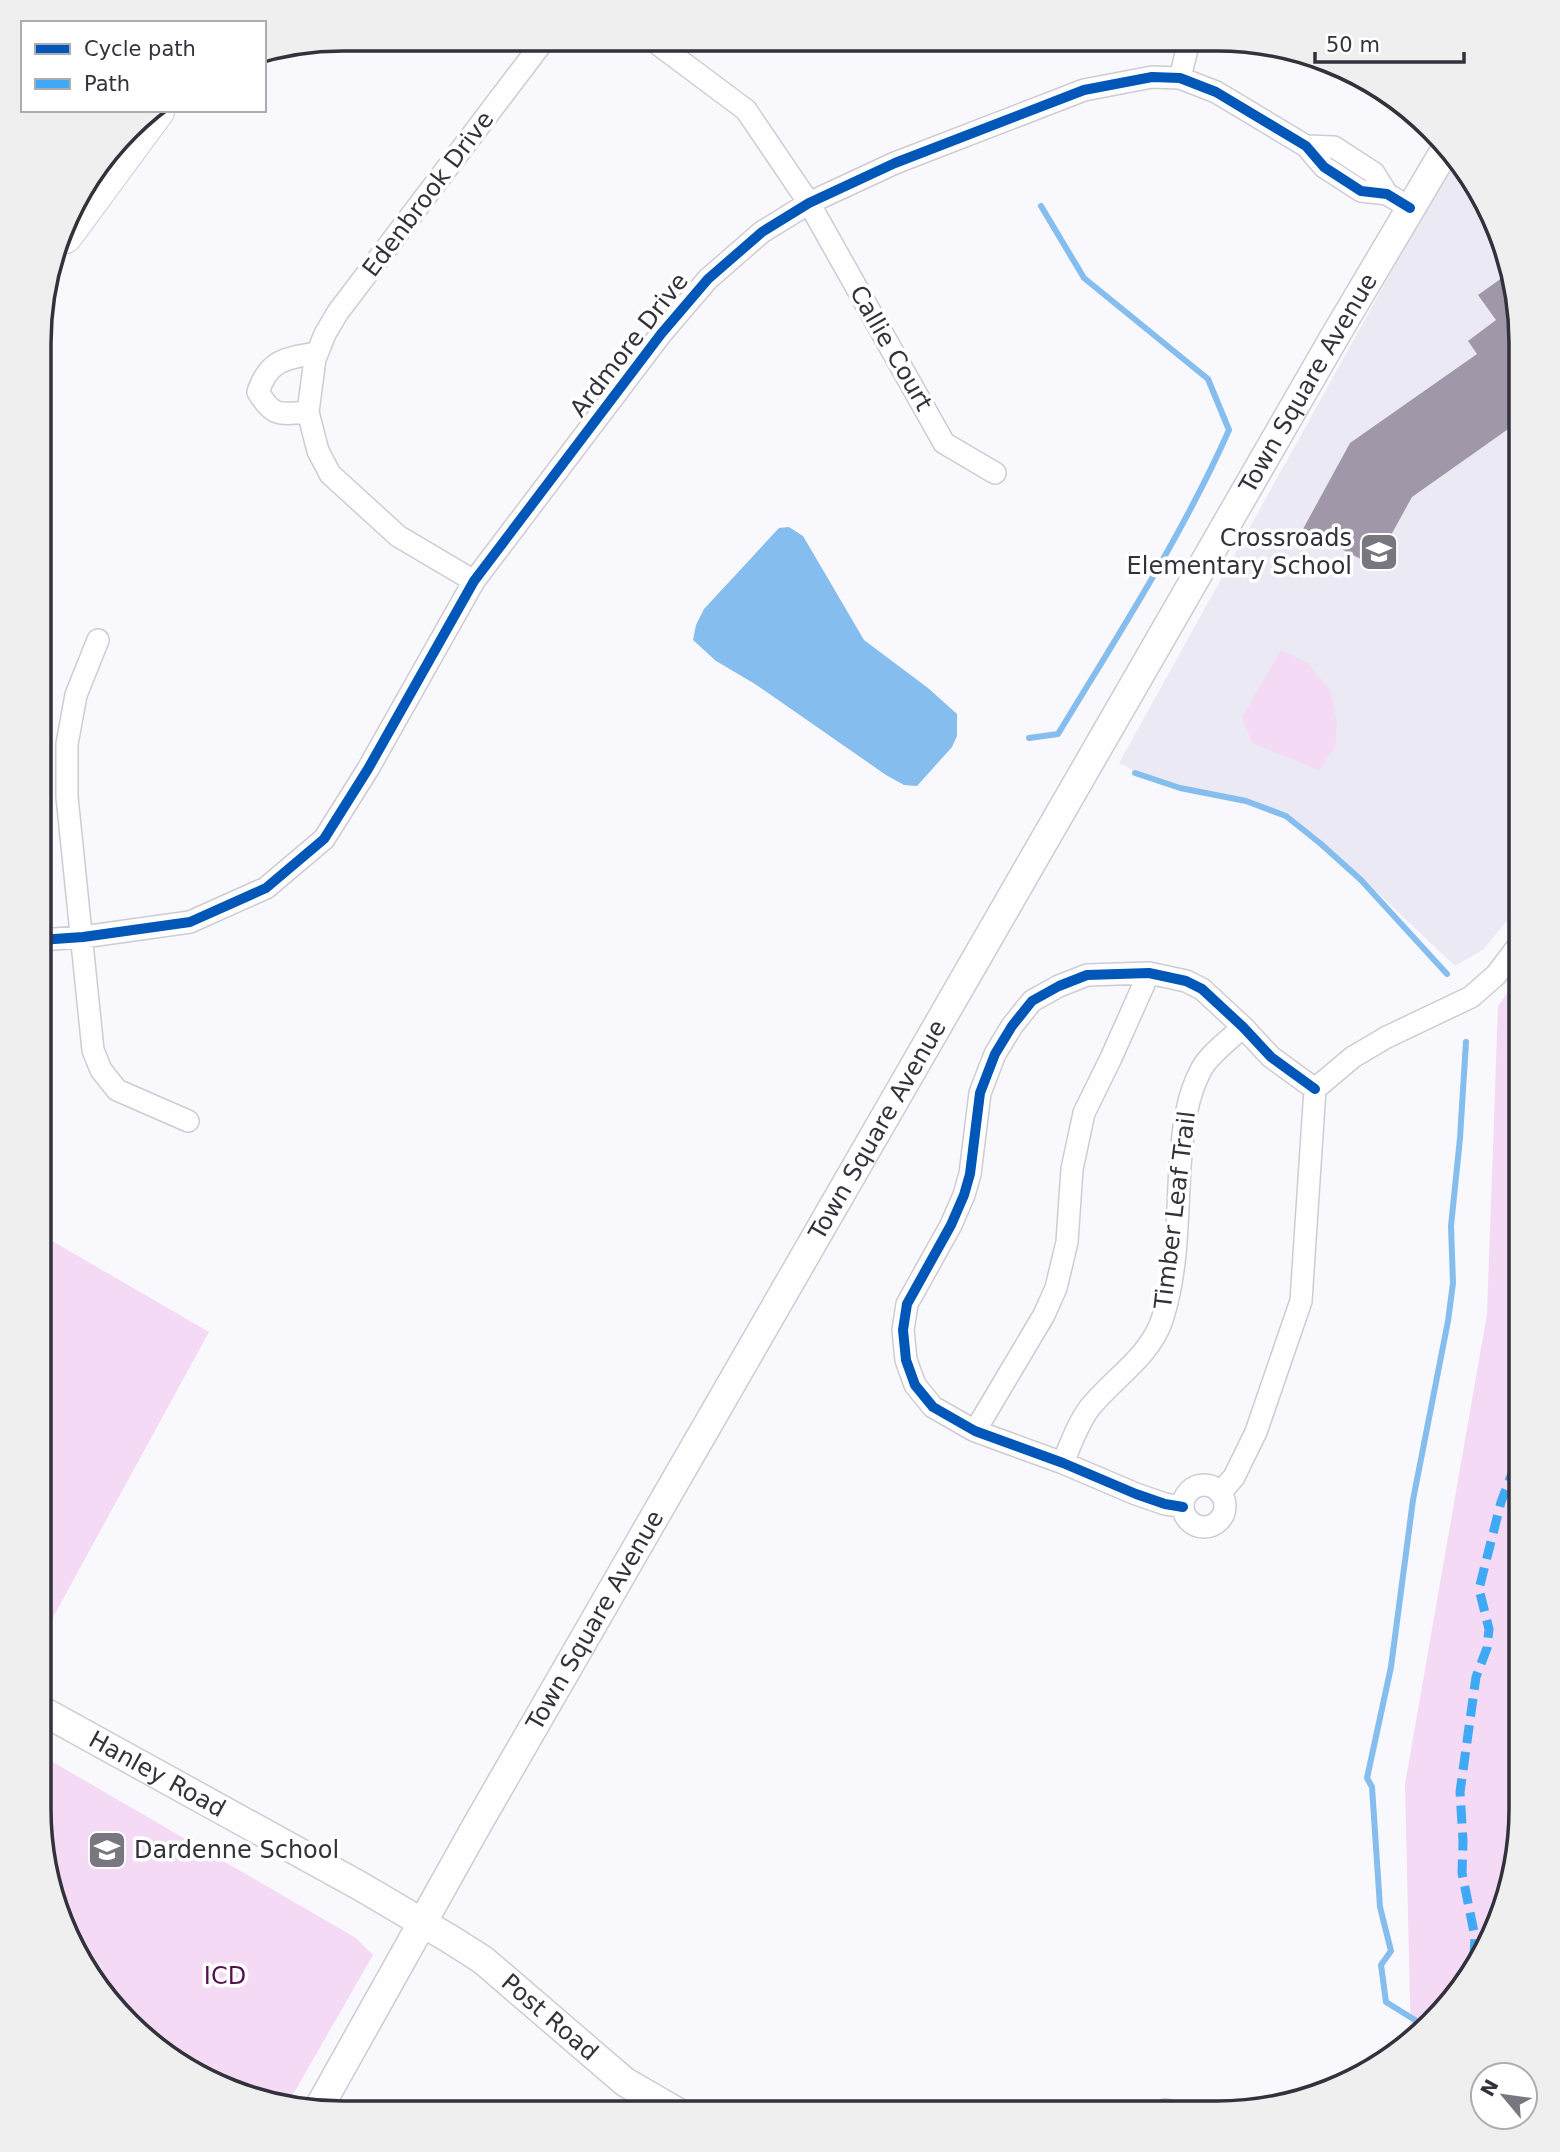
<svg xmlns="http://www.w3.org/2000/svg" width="1560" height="2152" font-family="'DejaVu Sans',sans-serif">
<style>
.built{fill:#ebeaf4}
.green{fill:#f4daf4}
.water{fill:#84bdee}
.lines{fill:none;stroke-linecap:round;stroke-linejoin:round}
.stream{stroke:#84bdee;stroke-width:6}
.building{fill:#a098a8}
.street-casing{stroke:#ccccd3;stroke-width:24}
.secondary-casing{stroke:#ccccd3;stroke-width:31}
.highway-casing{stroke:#ccccd3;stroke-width:39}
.street{stroke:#fefeff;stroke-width:21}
.secondary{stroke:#fefeff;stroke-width:28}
.highway{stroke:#fefeff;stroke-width:37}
.quiet{stroke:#3fa9f5;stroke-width:9;stroke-dasharray:18 9;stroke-linecap:butt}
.cycleway-casing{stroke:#fff;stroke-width:15}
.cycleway{stroke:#0057b8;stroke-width:10}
.labels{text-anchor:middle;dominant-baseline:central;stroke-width:7;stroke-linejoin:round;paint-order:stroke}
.street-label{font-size:24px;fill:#32313c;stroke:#fff}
.poi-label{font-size:24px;fill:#32313c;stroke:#fff;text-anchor:end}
.park-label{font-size:24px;fill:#541051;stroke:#fff}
.rim{fill:none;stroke:#32313c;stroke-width:3.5}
</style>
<rect width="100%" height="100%" fill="#f9f9fd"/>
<path class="built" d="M1454 164 1490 208 1521 342V903L1484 949 1455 966 1362 878 1286 815 1247 800 1181 787 1136 772 1119 763 1424 213Z"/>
<path class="green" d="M1281 650 1309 664 1331 692 1337 724 1335 748 1319 770 1252 743 1242 717Z
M1521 974V1830L1505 1908 1470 1979 1418 2038 1411 2043 1405 1784 1487 1314 1498 1006Z
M40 1234 209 1332 39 1643Z
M39 1754 356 1938 373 1955 287 2105 173 2062 114 2010 70 1944 39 1810Z"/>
<path class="water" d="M789 527 803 536 864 640 928 688 957 714V736L952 747 917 786 904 785 886 775 755 684 716 661 693 640 696 625 704 609 779 528Z"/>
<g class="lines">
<path class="stream" d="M1029 738 1058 734C1118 635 1182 536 1229 430L1208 379 1084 278 1041 206
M1135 773 1180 788 1246 801 1286 816 1321 844 1361 880 1447 974
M1423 2033 1415 2020 1386 2002 1381 1965 1391 1951 1380 1907 1372 1787 1367 1778 1391 1667 1413 1500 1448 1321 1453 1283 1451 1226 1460 1138 1466 1042"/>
</g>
<path class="building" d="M1506 275 1521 342V420L1412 497 1374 566 1303 529 1350 443 1477 354 1468 341 1496 320 1478 295Z"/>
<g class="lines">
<g class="street-casing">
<path id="street" d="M651 39 746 110 809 203 944 443 995 473
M1180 78 1189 41
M1306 146 1334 147 1374 173 1387 194
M308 412C280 414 274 418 258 392 269 359 287 358 317 353
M474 581 398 536 330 474 318 451 308 412 315 359 325 334 338 312 545 39
M98 640 76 695 67 744V797L93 1050 101 1070 117 1090 188 1121
M40 940 83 937 190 922 266 888 324 839 368 769 474 581 661 334 708 279 762 232 809 203 895 163 1084 90 1152 77 1180 78 1216 92 1306 146 1324 167 1361 191 1387 194 1410 208
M975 1431 1044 1315 1056 1288 1067 1242 1072 1169 1084 1113 1111 1058 1149 973
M1063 1463C1070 1445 1077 1426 1088 1410 1112 1379 1149 1358 1162 1320 1178 1271 1177 1217 1180 1166 1183 1132 1185 1099 1202 1068 1210 1054 1231 1038 1243 1027
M1183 1506a21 21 0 1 1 42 0a21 21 0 1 1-42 0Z
M1220 1493 1234 1477 1256 1432 1301 1301 1315 1089 1353 1057 1387 1037 1471 997 1496 975 1521 942
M1183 1507 1165 1504 1136 1494 1063 1463 975 1431 933 1407 915 1385 906 1360 903 1330 907 1304 951 1225 964 1195 970 1174 980 1093 995 1054 1012 1026 1032 1001 1059 986 1087 975 1149 973 1186 981 1202 989 1243 1027 1271 1057 1315 1089
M1160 2113 1165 2110 1177 2113"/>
</g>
<g class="secondary-casing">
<g id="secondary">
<path id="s1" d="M39 1709 360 1886 450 1939 483 1960 625 2082 677 2112"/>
<path id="s2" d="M317 2111 477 1825 1335 336 1444 152"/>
</g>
</g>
<g class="highway-casing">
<path id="highway" d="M64 235 156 110"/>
</g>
<use href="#street" class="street"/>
<use href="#secondary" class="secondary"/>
<use href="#highway" class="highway"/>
<path class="quiet" d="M1466 1983 1474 1956 1475 1937 1462 1873 1463 1841 1460 1792 1476 1677 1487 1648 1489 1629 1479 1589 1501 1502 1513 1471 1515 1415 1521 1398"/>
<g class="cycleway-casing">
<path id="cycleway" d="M40 940 83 937 190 922 266 888 324 839 368 769 474 581 661 334 708 279 762 232 809 203 895 163 1084 90 1152 77 1180 78 1216 92 1306 146 1324 167 1361 191 1387 194 1410 208
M1183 1507 1165 1504 1136 1494 1063 1463 975 1431 933 1407 915 1385 906 1360 903 1330 907 1304 951 1225 964 1195 970 1174 980 1093 995 1054 1012 1026 1032 1001 1059 986 1087 975 1149 973 1186 981 1202 989 1243 1027 1271 1057 1315 1089"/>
</g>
<use href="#cycleway" class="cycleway"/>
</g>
<defs>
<g id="school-square" transform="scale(2.0125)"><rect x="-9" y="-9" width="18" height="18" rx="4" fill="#787780" stroke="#fff"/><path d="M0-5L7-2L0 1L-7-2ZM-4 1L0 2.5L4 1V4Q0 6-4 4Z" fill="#fff"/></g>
</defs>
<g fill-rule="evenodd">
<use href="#school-square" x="1379" y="552"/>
<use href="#school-square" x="107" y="1850"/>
</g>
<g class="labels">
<g class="street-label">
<text transform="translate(428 194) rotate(-53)">Edenbrook Drive</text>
<text transform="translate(629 345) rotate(-52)">Ardmore Drive</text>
<text transform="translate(891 348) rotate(60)">Callie Court</text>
<text stroke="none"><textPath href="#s2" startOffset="1992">Town Square Avenue</textPath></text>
<text stroke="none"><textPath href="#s2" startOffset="1130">Town Square Avenue</textPath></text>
<text transform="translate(1175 1210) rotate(-83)">Timber Leaf Trail</text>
<text stroke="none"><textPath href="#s2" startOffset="564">Town Square Avenue</textPath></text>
<text stroke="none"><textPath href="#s1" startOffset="135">Hanley Road</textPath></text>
<text stroke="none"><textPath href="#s1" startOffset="598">Post Road</textPath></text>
</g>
<g class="poi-label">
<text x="1352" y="538">Crossroads<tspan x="1352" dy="28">Elementary School</tspan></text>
<text x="134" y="1850" text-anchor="start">Dardenne School</text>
</g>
<g class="park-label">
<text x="225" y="1976">ICD</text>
</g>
</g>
<path d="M0 0H1560V2152H0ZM343 51H1217A292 292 0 0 1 1509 343V1809A292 292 0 0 1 1217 2101H343A292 292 0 0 1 51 1809V343A292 292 0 0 1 343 51Z" fill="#efefef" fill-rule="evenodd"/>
<path class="rim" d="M343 51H1217A292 292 0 0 1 1509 343V1809A292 292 0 0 1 1217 2101H343A292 292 0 0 1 51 1809V343A292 292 0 0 1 343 51Z"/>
<rect x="21" y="21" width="245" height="91" fill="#ffffff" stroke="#adadb1" stroke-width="2"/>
<rect x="35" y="44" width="35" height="10" fill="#0057b8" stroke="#adadb1" stroke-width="2"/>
<text x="84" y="56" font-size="21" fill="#32313c">Cycle path</text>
<rect x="35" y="79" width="35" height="10" fill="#3fa9f5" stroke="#adadb1" stroke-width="2"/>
<text x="84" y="91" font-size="21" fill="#32313c">Path</text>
<g transform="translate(1504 2096) rotate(299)"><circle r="33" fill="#ffffff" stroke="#adadb1" stroke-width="2"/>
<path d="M0-5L12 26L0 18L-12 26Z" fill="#787780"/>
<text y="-10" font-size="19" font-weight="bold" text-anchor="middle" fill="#32313c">N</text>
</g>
<path d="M1315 52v10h149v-10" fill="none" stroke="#32313c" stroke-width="3.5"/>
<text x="1326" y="52" font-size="21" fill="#32313c" stroke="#ffffff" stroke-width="5" paint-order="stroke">50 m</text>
</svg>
